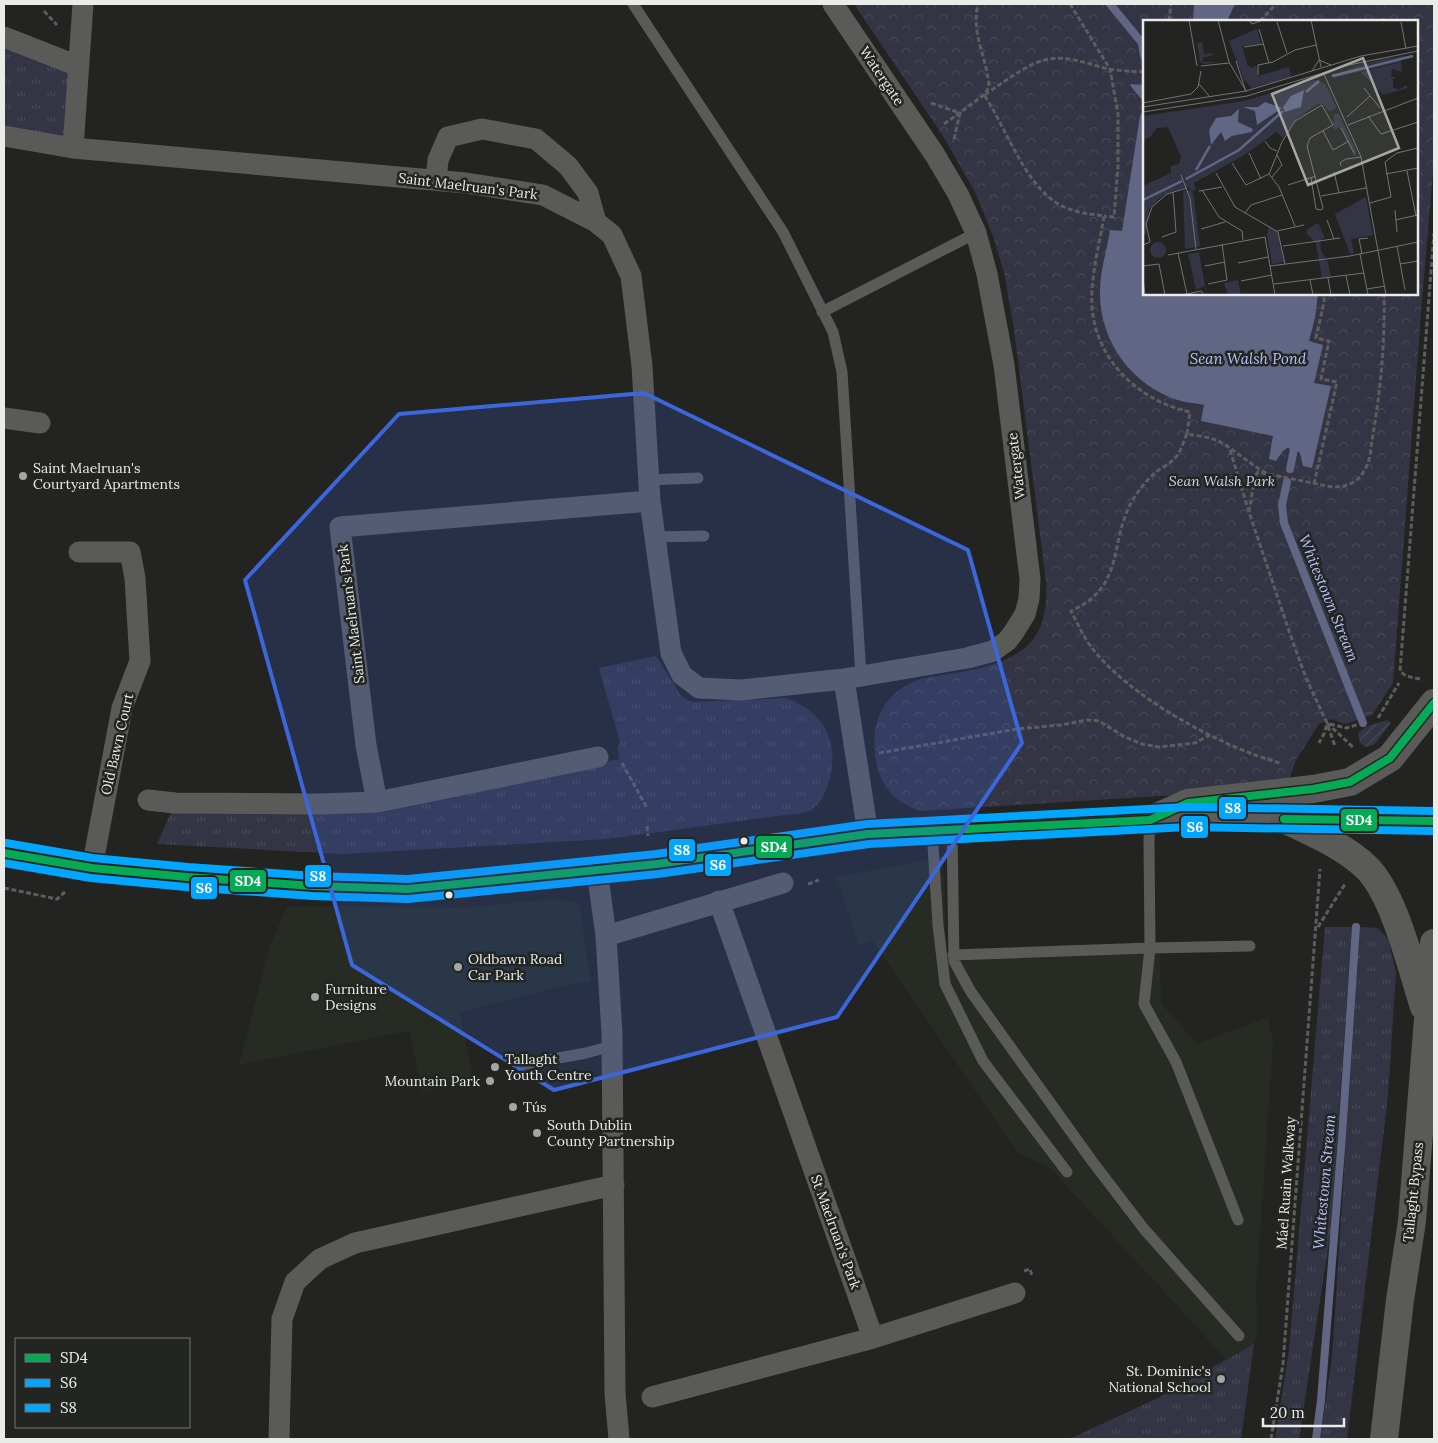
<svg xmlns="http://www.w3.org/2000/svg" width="1438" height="1443" font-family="Lora,serif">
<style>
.built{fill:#262c24}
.grass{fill:url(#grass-tufts)}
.park{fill:url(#park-crowns);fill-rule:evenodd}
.garden{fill:url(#garden-furrows)}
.water{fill:#616684}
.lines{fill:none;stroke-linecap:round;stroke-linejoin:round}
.stream{stroke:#616684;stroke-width:8}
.path{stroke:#5d5d5d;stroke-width:3;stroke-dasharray:5 2.5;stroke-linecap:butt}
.lane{stroke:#5a5a59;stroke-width:11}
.street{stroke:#5a5a59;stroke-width:21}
.secondary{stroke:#5c5d5c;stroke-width:28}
.primary{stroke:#5a5b59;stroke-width:28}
.bus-1-casing{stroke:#222521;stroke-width:11}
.bus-2-casing{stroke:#222521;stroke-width:11}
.bus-3-casing{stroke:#222521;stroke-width:11}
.bus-1{stroke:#06aa56;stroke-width:8}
.bus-2{stroke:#00a6ff;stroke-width:8}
.bus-3{stroke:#00a6ff;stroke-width:8}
.marked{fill:#3c66db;fill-opacity:0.2;stroke:#3c66db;stroke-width:4;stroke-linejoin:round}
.poi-dot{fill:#a4a6a3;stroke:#222521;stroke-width:2}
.bus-dot{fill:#eaece9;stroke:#222521;stroke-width:2}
.labels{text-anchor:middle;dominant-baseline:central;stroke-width:5;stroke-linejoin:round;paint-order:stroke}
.street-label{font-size:14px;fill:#eaece9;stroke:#222521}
.poi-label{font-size:14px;fill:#eaece9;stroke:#222521;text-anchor:start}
.park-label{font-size:14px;font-style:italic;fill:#cdd4f7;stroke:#222521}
.water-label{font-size:15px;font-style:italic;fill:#b8c1fc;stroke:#222521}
.inset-river{fill:none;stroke:#616684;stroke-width:2.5}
.inset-road{fill:none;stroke:#737472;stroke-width:1}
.view{fill:#a4a6a3;fill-opacity:0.15;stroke:#a4a6a3;stroke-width:2.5}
.inset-edge{fill:none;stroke:#eaece9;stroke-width:2.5}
.line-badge{stroke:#222521;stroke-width:2}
.badge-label{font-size:14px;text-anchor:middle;font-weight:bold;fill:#fff}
</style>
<defs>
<pattern id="grass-tufts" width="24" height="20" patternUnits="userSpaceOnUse" patternTransform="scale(1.25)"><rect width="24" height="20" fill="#333545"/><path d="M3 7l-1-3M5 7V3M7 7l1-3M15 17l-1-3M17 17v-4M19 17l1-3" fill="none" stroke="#474957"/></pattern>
<pattern id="park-crowns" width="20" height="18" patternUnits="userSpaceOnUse" patternTransform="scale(1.25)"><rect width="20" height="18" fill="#333545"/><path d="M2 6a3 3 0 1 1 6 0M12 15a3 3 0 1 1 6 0" fill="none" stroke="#474957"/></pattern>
<pattern id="garden-furrows" width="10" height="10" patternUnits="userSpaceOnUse" patternTransform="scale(1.25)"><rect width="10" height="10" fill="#333545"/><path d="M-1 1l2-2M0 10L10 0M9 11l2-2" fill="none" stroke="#474957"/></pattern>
</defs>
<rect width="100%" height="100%" fill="#232422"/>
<path class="built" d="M943 857 947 961 1160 953 1161 1003 1197 1044 1268 1017 1273 1043 1256 1290 1258 1332 1254 1344 1241 1439H1064L1074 1437 1158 1398 1226 1359 1050 1168 1018 1153 872 940 859 946 837 877Z
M556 899 579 904 591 981 557 987 460 1012 473 1080 423 1092 409 1031 239 1065 270 946 287 907 333 906 457 908Z"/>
<path class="grass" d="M4 37 78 66 73 148 4 138Z
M656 656 682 697 693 702 786 698C825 712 841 744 828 784 825 793 820 805 811 810 804 814 792 814 784 815L607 839 342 854 157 844 175 803 320 804 590 766 619 759 618 746 620 742 599 668Z
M1325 927H1352L1331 1228 1299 1439H1275L1289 1350Z
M1360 927 1378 928 1388 939 1396 972 1388 1095 1347 1439H1320L1332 1358Z
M1254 1344 1241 1439H1064L1074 1437 1158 1398Z"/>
<path class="park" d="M854 4H1434V161L1422 300 1393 683 1372 715 1345 724 1331 719 1319 724 1296 760 1286 788 920 811C894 801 881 788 876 760 869 723 884 691 921 679 928 677 936 676 943 675 971 671 999 667 1022 650 1045 633 1047 608 1046 582L1014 329 1004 272 993 236 975 192 943 136ZM1144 21H1417V294H1144Z"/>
<path class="garden" d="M1387 720 1391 723 1375 744 1366 747 1360 743 1358 734 1365 727Z"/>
<path class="water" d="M1194 4H1235L1227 21H1193Z
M1130 84 1144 85V294H1318L1315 318 1309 341 1323 345 1314 383 1331 386 1312 468 1303 466 1300 453 1294 449 1287 448 1282 452 1276 461 1269 459 1273 436 1201 421 1204 405C1196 403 1188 403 1181 401 1133 387 1099 342 1100 291 1100 271 1107 250 1110 230L1122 231 1140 116C1150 99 1136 97 1130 84Z"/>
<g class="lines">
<path class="stream" d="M1110 4 1142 43 1144 56
M1290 469 1294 449 1291 440
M1287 482 1282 505 1284 523 1363 723
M1316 1439 1321 1400 1342 1137 1356 927"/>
<path class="path" d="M1070 4 1110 69 1118 114V166L1114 217 1104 216
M44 11 57 25
M1169 21 1171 4
M1260 21 1276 4
M1381 21 1385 19
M1144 72C1133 71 1121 71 1109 69 1086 64 1065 53 1041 61 1021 68 1002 84 984 95 1008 130 1026 191 1066 208 1078 213 1091 214 1104 216 1100 241 1093 267 1092 292 1088 352 1134 400 1190 412L1187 434C1198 436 1212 437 1222 443 1237 452 1250 464 1266 473
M931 103 960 113 954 139
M944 124 984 95 989 87C987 56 971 36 978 4
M1187 434C1183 442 1181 452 1175 458 1170 464 1162 467 1156 472 1148 479 1140 488 1134 498 1107 541 1128 585 1071 611 1077 622 1082 634 1089 644 1125 695 1221 747 1280 763
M1230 450 1249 512 1289 631 1306 678 1327 723 1325 732 1319 743
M1314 484 1337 382 1321 379 1329 341 1316 338 1324 302V294
M1249 512 1255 476 1258 472 1332 487C1345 487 1357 484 1364 471 1371 461 1371 446 1373 434 1381 388 1385 341 1384 294
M1420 679 1406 676 1400 671 1434 233
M1378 718 1399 683
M1327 723 1354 748
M1330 724 1346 728 1360 724
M1328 726 1335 746
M879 753 1017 729 1061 725 1087 720 1099 721 1125 737 1142 744 1159 747 1195 743 1210 735
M622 763 647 808
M647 826 648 836
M808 884 819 880
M4 888 57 899 65 892
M1318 927 1345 884
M1024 1271 1030 1269 1032 1276
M1271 1439 1283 1364 1320 869"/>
<path class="lane" d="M633 4 783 232 833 332 842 372 861 676
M822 312 976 233
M649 480 698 478
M655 537 704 536
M932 830 938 925 945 984 983 1061 1067 1172
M952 830 954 961 971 992 1092 1161 1144 1229 1239 1336
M953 955 1150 948 1149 842 1150 820
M526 1064 586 1053 612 1046
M1238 1220 1176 1062 1144 1004 1150 948 1250 946"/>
<path class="street" d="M4 37 78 66
M4 136 73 148 466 183 543 195 596 222 612 235 631 276 642 366 650 501 671 653 682 675 699 688 741 690 844 679 967 658 993 651 1007 641 1014 632 1025 614 1029 599 1030 579 1004 365 987 274 976 233 958 194 935 155 833 4
M73 148 83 4
M436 180 438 160 448 137 482 129 536 139 568 166 588 193 596 222
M4 418 40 423
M79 552H130L135 578 140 661 122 708 92 868
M844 679 868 834
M148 800 175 803 320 804 377 802 598 757
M377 802 366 745 340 527 650 501
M597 870 606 936 612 1033 615 1393 619 1439
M719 901 873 1338
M606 936 783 883
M652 1397 873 1338 1015 1293
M279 1439 282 1319 295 1282 320 1259 355 1243 614 1185"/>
<path class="secondary" d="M4 853 92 868 187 877 313 886 408 889 657 864 868 834 1187 817 1434 821"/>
<path class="primary" d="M1284 819C1312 833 1343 845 1366 867 1394 893 1412 970 1424 1007
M1150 820 1188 803 1313 789 1350 782 1390 758 1434 703
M1384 1439 1400 1300 1412 1221 1434 943"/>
<g class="bus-1-casing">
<path id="bus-1" d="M1284 819 1434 821
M4 853 92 868 187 877 313 886 408 889 657 864 868 834 1150 820 1188 803 1313 789 1350 782 1390 758 1434 703"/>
</g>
<g class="bus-2-casing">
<path id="bus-2" d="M4 863 91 878 186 887 312 896 408 899 658 874 869 844 1187 827 1434 831"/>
</g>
<g class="bus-3-casing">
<path id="bus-3" d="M6 843 93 858 188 867 314 876 408 879 656 854 867 824 1186 807 1434 811"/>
</g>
<use href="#bus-1" class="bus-1"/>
<use href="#bus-2" class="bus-2"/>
<use href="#bus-3" class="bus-3"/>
</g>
<path class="marked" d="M644 393 968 550 1022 743 837 1017 554 1090 352 965 245 580 399 414Z"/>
<g class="poi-dot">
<circle cx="23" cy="476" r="5"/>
<circle cx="458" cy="967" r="5"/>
<circle cx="315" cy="997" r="5"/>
<circle cx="495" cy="1067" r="5"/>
<circle cx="490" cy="1081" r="5"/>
<circle cx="513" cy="1107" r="5"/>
<circle cx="537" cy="1133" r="5"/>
<circle cx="1221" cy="1379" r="5"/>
</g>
<g class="bus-dot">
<circle cx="744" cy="841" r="4.5"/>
<circle cx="449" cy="895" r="4.5"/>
</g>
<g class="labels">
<g class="street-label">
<text transform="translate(882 76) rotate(56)">Watergate</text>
<text transform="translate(468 186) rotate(7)">Saint Maelruan's Park</text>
<text transform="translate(1016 466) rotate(-97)">Watergate</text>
<text transform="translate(351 614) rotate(-97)">Saint Maelruan's Park</text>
<text transform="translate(117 744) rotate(-77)">Old Bawn Court</text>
<text transform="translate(1286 1183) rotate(-86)">Máel Ruain Walkway</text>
<text transform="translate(1413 1192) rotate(-84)">Tallaght Bypass</text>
<text transform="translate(836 1232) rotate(70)">St Maelruan's Park</text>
</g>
<g class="poi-label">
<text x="33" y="468">Saint Maelruan's<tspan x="33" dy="16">Courtyard Apartments</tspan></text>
<text x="468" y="959">Oldbawn Road<tspan x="468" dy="16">Car Park</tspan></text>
<text x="325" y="989">Furniture<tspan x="325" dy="16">Designs</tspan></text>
<text x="505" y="1059">Tallaght<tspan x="505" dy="16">Youth Centre</tspan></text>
<text x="480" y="1081" text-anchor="end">Mountain Park</text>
<text x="523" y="1107">Tús</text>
<text x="547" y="1125">South Dublin<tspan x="547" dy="16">County Partnership</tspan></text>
<text x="1211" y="1371" text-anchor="end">St. Dominic's<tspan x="1211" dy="16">National School</tspan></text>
</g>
<g class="park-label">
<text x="1222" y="481">Sean Walsh Park</text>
</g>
<g class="water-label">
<text x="1248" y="358">Sean Walsh Pond</text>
<text transform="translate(1329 598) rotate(68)">Whitestown Stream</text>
<text transform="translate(1324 1182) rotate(-85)">Whitestown Stream</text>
</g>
</g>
<g transform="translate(1143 20)">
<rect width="275" height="275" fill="#232422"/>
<path d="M59 22 61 34 69 33 70 35 59 38 60 42H73L62 44 57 41 54 23ZM271 35 217 47 209 50 251 40 260 41 190 58 189 55 238 39ZM258 42 259 52 249 49 248 57H253L250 59V67L256 70 263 65 265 68 240 75 218 52ZM191 94H196L214 133H211L197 107 192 110 190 107ZM43 170 50 171 57 226 42 229 40 171ZM19 176 6 189 3 214 0 215V187ZM175 203 182 218 177 220 178 231 185 242 188 257 179 258 173 223 164 214V209ZM126 206 135 212 141 242 129 244 124 215ZM7 230a8 8 0 1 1 16 0a8 8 0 1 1-16 0ZM56 232 62 266 65 275 61 266 53 270 45 234ZM95 260 98 275H85L81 263Z" fill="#333545"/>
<path d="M114 9 118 24 99 26 105 46 110 48 113 45 115 56 146 47 148 57 109 68 101 60 86 21ZM173 60 182 64 193 86 191 90 186 91 180 84H175L154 98 140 118 133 112 103 134 51 163 53 170 47 171 46 167 27 172 0 187V166L28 153V146L36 144 38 137 25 107 14 108 7 117 0 120V96L101 81ZM223 177 230 215 208 219 211 233 207 234 192 194Z" fill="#333545"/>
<path d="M230 55a7 7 0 1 1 14 0a7 7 0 1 1-14 0ZM213 187 223 212 211 217 201 192Z" fill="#333545"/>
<path d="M161 70 158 87 142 92 140 87 148 76ZM122 82 139 88 114 105 112 91 100 87H115ZM96 89 95 102 110 109 109 112 89 116 82 121 78 112 68 125 66 110 73 98 88 96Z" fill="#616684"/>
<path class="inset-river" d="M189 56 270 36M163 72 176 61M53 150 67 126M43 159 96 130 140 91M0 180 39 161"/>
<path class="inset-road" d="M46 0 54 46M75 0 86 42 103 71M106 0 109 4 120 0M168 0 178 47M134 2 144 33M258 2 263 29M116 9 126 43M101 27 121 24M93 41 103 72M58 46 86 43M169 51 176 40 188 45M180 52 218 137 243 275M115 55V45L130 42 152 30 173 25M56 64 67 77M221 68 237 88M0 83 48 74 55 67 58 51M0 87 103 71 218 36 275 26M0 92 104 76 206 45 275 31M225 96 238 114 275 102M204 97 227 76M205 105 275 78M198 108 212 135M180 111 190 130 206 121M122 121 127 128 134 131M106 133 118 159M89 143 103 165 126 154 139 122 152 101 179 85 190 105 167 118 164 126 180 188 178 190 173 189 168 158M198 146 197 143 203 139 218 137M264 151 273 196M191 152 196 173M73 153 92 187 135 212 142 244M126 154 136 167 152 206M243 154 275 148M38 155 47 178 53 229M129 157 139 145 134 135M145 165 173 156M59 170 76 197 99 211 100 220M56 171 79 167M178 176 223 168M227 183 248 177 242 142 254 133 275 128M252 190 254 212M102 193 108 185 139 175M184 200 191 219M252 200 275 195M58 209 82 202M134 211 161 205M19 217 33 212 30 172M0 225 7 222 3 204 9 187 24 174 44 168M140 226 197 218M254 226 262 270M35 233 44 274M217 234 225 275M219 234 216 219 225 218M25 235 122 217 132 275M95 243 125 237M257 244 275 241M0 246 16 244 22 275M62 246 82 242M127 246 207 236 275 222M203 256 207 275M185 258 188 275M0 259 2 275M167 260 170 275M98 261 129 255M65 264 84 260 79 224M131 264 221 253M224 269 242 266M39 275 58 271 61 275"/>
<path class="view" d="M220 38 256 128 165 165 129 74Z"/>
<rect width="275" height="275" class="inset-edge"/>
</g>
<g class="line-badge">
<rect x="1218" y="796" width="29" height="24" rx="5" fill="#00a6ff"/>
<rect x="1340" y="808" width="38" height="24" rx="5" fill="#06aa56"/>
<rect x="1180" y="815" width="29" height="24" rx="5" fill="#00a6ff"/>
<rect x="755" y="835" width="38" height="24" rx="5" fill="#06aa56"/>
<rect x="668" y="838" width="28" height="24" rx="5" fill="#00a6ff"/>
<rect x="704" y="853" width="28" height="24" rx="5" fill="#00a6ff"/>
<rect x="304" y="864" width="28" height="24" rx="5" fill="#00a6ff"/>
<rect x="229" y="869" width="38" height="24" rx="5" fill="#06aa56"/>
<rect x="190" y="876" width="28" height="24" rx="5" fill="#00a6ff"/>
</g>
<g class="badge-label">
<text x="1233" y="813">S8</text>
<text x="1359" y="825">SD4</text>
<text x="1195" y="832">S6</text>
<text x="774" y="852">SD4</text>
<text x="682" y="855">S8</text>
<text x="718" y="870">S6</text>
<text x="318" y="881">S8</text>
<text x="248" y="886">SD4</text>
<text x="204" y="893">S6</text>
</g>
<rect width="1438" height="1443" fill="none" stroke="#eaece9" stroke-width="10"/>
<rect x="15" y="1338" width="175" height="90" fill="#222521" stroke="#727571"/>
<rect x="25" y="1354" width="25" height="8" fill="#06aa56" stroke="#727571"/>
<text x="60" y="1363" font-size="15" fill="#eaece9">SD4</text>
<rect x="25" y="1379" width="25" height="8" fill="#00a6ff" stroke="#727571"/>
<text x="60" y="1388" font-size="15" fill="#eaece9">S6</text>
<rect x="25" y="1404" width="25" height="8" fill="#00a6ff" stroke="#727571"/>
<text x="60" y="1413" font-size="15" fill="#eaece9">S8</text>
<path d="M1263 1418v8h81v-8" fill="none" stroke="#eaece9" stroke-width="2.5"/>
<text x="1270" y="1418" font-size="15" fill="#eaece9" stroke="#222521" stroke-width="4" paint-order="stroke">20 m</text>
</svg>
